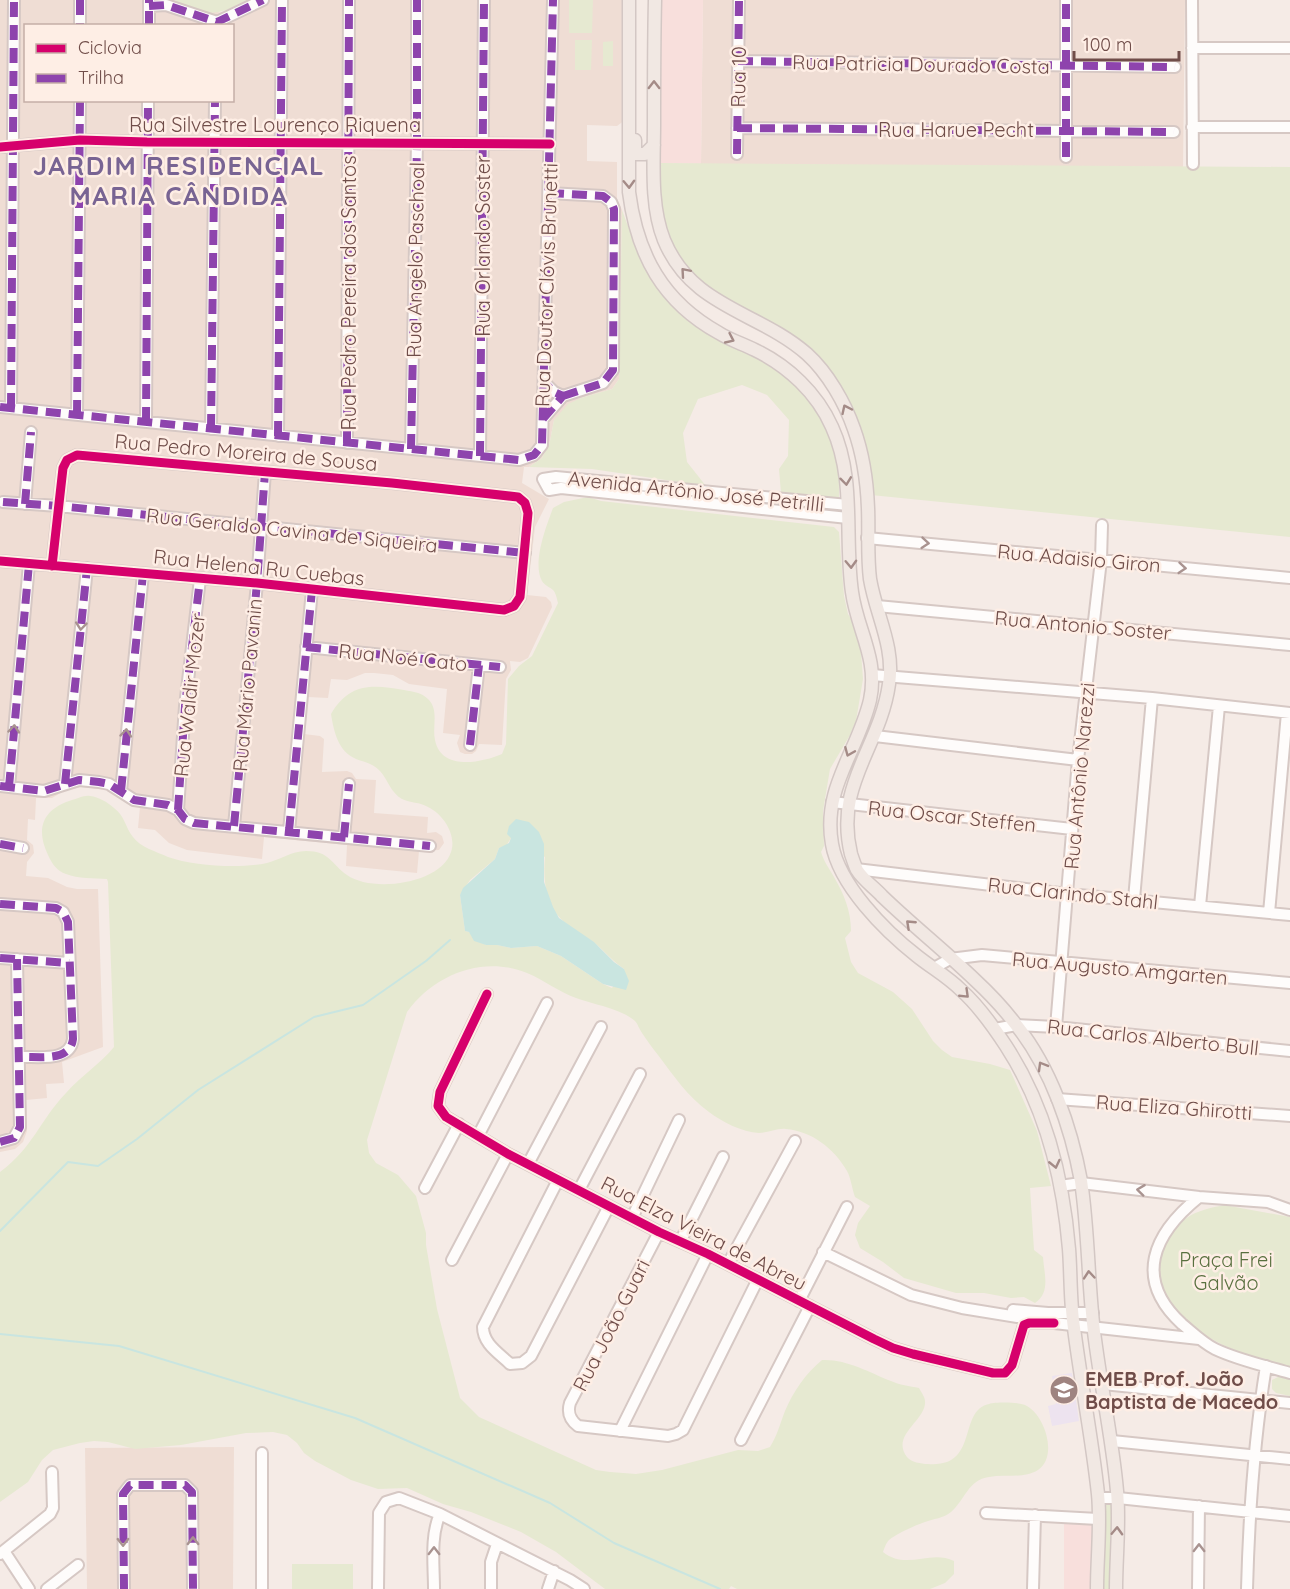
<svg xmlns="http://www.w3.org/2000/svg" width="1290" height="1589" font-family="Quicksand,sans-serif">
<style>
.residential{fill:#efddd4;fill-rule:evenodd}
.commercial{fill:#f8dfdc}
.education{fill:#ede3ef}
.green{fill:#e6e9d1;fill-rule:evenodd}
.water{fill:#c9e5e0}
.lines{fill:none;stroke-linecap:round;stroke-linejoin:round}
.stream{stroke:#c9e5e0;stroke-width:2}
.minor-casing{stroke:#d6c8c4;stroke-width:14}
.major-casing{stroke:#d3c7c4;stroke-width:15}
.minor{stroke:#fefcfb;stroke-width:10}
.major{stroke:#f1e8e3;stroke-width:12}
.quiet{stroke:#8e44ad;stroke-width:8;stroke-dasharray:15 8;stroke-linecap:butt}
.cycleway-casing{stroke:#feeee5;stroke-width:13}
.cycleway{stroke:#d6006c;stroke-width:9}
.oneway{stroke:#a48b87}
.oneway2{stroke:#a99390}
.labels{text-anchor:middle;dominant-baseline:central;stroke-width:5;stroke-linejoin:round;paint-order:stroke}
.street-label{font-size:20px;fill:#704d49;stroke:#feeee5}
.park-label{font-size:20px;fill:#59703f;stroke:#feeee5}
.poi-label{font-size:20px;font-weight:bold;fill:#704d49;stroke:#feeee5;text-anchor:start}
.district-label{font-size:26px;font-weight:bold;letter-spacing:1.5px;fill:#786493;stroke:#feeee5}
</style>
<rect width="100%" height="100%" fill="#f5ebe6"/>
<path class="residential" d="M0 0H175L177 3 222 13 247 0H625V120L617 126 587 125V161L617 162V199L622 210 619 379 612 389 581 398 554 420 550 441 542 458 529 467H524L522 483 549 499 535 527 527 595 546 597 551 602 552 607 528 658 520 662 510 661 511 670 506 679 502 745 479 744 476 751 472 754H465L460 752 457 743 460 735 443 733 447 689 409 684 393 675 374 673H365L347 680 331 679 328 698 308 697 304 734 320 736 324 739 322 772 347 771 352 773 356 779 376 780 374 813 428 817 427 833 436 832 442 836 444 843 439 850 419 851 417 873 346 866 347 845 264 837 262 859 187 850 169 843 155 830 138 828 140 807 128 804 106 790 81 787 64 791 52 798H36L35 820 28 819 27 840 33 845 34 853 27 862 26 876 48 878 67 887 77 889H98L103 1047 62 1062 64 1083 46 1084 47 1098 26 1100 27 1131 23 1142 15 1149 0 1152ZM26 26H232V100H26Z
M703 0H1185L1183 167 701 164Z
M234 1447 233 1589H87L85 1448Z"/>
<path class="commercial" d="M658 0H703L701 164 660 163Z
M1064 1522H1094L1093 1589H1064Z"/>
<path class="education" d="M1072 1373 1079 1421 1052 1426 1048 1406 1056 1404 1052 1376Z"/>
<path class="green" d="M175 0H247C215 17 210 16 177 3Z
M569 0H593L592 33H569Z
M575 40H592L591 70H575Z
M613 41V66H603V42Z
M660 163 1290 167V537L871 495 833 377 734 305 698 282 671 247 663 222 659 196Z
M622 210C636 248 649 284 679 313 701 334 730 344 757 358 795 377 831 419 838 462 839 474 839 487 839 499L781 493 779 469 788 456 789 420 767 395 742 385 698 399 683 433 687 462 706 486 592 469 529 467 542 458 550 441 554 420 568 404 581 398 612 389 619 379Z
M588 497 601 501 834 527 839 532 844 596 848 614 855 625 860 640 863 679 856 721 850 735 830 769 823 811 824 846 821 852C824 862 829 868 834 877 844 894 851 911 851 931L845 938 851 962 858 973 893 992 912 1009 933 1041 942 1050 952 1057 990 1064 1010 1070 1037 1131 1051 1186 1030 1188 1034 1250 1043 1257C1044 1274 1051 1292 1035 1303L1024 1297 1011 1298 984 1293H956L904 1278 883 1262 860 1248 855 1235 858 1223 870 1206 855 1197C852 1189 851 1178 847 1171 834 1148 811 1131 786 1129 777 1128 768 1133 759 1133 742 1132 722 1122 709 1112 688 1097 673 1075 658 1055 652 1048 647 1040 642 1033 639 1029 638 1024 635 1021 622 1009 592 1004 576 998 559 992 544 980 527 973 484 955 434 974 407 1012L367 1140 369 1153 376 1163 398 1175 416 1196 426 1233V1245L437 1309 460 1398 479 1417 596 1470 610 1472 636 1474 662 1470 738 1450 758 1451 770 1447C777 1436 780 1424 785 1411 793 1392 806 1373 822 1360 847 1359 868 1372 891 1381 899 1385 910 1386 919 1388 921 1392 925 1397 925 1401 927 1420 890 1435 907 1457 911 1462 921 1464 928 1464 980 1468 957 1411 989 1404 996 1402 1018 1402 1025 1405 1044 1413 1059 1456 1038 1470 1024 1479 1005 1474 989 1477 968 1480 965 1500 951 1512 944 1518 933 1519 925 1522 916 1525 896 1534 889 1540 886 1543 884 1549 883 1552 907 1571 930 1549 954 1561V1574L945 1583 930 1589H737L731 1586 729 1589H605L556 1552 521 1532 471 1512 443 1504 407 1488 378 1489 351 1480 315 1461 304 1453 297 1443 287 1435 273 1432 246 1433 181 1445 135 1449 108 1442 94 1441 80 1443 53 1450 42 1460 28 1482 0 1502V1172C33 1148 40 1120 66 1093 81 1076 100 1064 114 1047L108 882 107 879C94 878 78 879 66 874 57 871 52 864 48 855 35 828 43 809 72 800 77 799 84 795 90 796 99 797 107 802 114 808 125 816 125 827 133 837 140 847 157 852 168 857 194 866 240 869 267 863 280 860 291 851 306 851 330 851 331 864 347 875 372 893 441 884 451 852 457 835 443 814 428 807 420 802 410 803 402 799 391 793 388 780 380 771 374 764 364 762 356 759 338 751 334 732 331 714 349 683 372 684 404 690 414 692 421 692 429 700 439 711 432 727 435 740 441 771 481 763 502 754L506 744 508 679 519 666 532 656 558 603C557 599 556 593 553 590 550 587 545 586 542 581 532 563 546 527 553 508L564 502ZM511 838 545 857C543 878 545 903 561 919 570 928 582 934 592 941 604 950 612 961 624 969L612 988 603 984 561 956 537 946 511 948 497 945H486L469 932 465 931 460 895 470 880 495 859 499 848 506 846Z
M1224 1205 1290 1217V1367C1247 1355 1212 1347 1179 1314 1159 1293 1153 1275 1164 1248 1177 1217 1194 1211 1224 1205Z
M1280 1376 1290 1379V1396L1276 1393 1272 1389V1380Z
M1109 1502 1113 1507 1111 1589H1103L1105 1504Z
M292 1564H353V1589H292Z"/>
<path class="water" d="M516 819 529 822 539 832 544 844V882L553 907 559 918 594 942 614 962 624 969 629 981 626 990 603 984 561 956 537 946 511 948 497 945H486L474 941 469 932 465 931 460 895 463 888 495 859 499 848 509 843 511 838 507 834 509 826Z"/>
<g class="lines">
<path class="stream" d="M0 1231 68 1162 98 1166 137 1139 198 1090 314 1017 363 1005 426 961 450 940
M0 1334 119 1346 355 1418 550 1503 614 1543 720 1589"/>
<g class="minor-casing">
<path id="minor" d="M80 0V26
M1192 0 1193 164
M149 6 166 5 217 22 263 0
M149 26V0
M1192 48H1290
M738 61 1175 67
M1192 127H1290
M737 128 1174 132
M0 147 80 140 147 142 550 144
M737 154 739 0
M1066 157V0
M549 193 603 196 611 202 614 209 613 370 603 383 563 396
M0 407 519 460 534 455 542 445 553 0
M11 408 14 0
M77 415 80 100
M543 419 563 396 554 392 544 382
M146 422 148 100
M211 429 215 100
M278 436 282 0
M347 443 349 0
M411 449 417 143V0
M480 456 484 0
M3 502 58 506 525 553
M25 504 31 432
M848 505 556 477 543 479 549 490 561 488 848 518
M867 538 1290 578
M0 561 257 583 504 610 514 606 520 597 528 513 525 503 518 497 392 483 77 455 67 460 63 468 52 566
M877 606 1290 645
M306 647 500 667
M872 675 1152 698 1290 713
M875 736 1078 760
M470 745 479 665
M65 784 87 568
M0 786 44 791 79 780 99 782 109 784 134 800 168 805 178 810 185 819 194 823 430 846
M9 787 29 564
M121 791 143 574
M832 802 1072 829
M178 810 185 706 200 579
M234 826 257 583 265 472
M289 831 312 590
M344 837 349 784
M0 844 23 848
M856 869 1068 894 1290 915
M1134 899 1152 698
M0 904 56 908 63 912 68 922 73 1039C70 1063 37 1056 19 1057
M1200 906 1219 706
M1269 913 1287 713
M0 958 69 963
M934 968 950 959 982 955 1290 983
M487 994 440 1092 438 1106 446 1117 508 1154 659 1232 708 1254 874 1339 893 1348 913 1354 993 1373H1005L1012 1365 1024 1325 1029 1323H1054
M1056 1027 1078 760 1101 560 1102 525
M995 1029 1016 1025 1056 1027 1290 1051
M1057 1099 1290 1116
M478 1136 547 1003
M0 1142 14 1138 20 1127 17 959
M528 1164 601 1027
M558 1180 483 1327C483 1344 499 1353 510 1364L522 1363 531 1356 609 1206
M1060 1186 1081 1183 1199 1197 1268 1202 1290 1210
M425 1188 459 1124
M579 1190 640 1074
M1199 1197C1153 1234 1133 1279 1182 1324 1193 1333 1203 1343 1215 1349 1238 1360 1266 1366 1290 1373
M632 1218 679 1120
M659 1232 570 1403C567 1413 570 1420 578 1426L668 1436 676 1434 683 1430 758 1279
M681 1240 723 1157
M823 1252 911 1295 962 1308 1054 1323 1199 1339
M452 1260 508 1154
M728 1264 795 1141
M799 1301 847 1207
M1013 1310 1048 1313H1093
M1103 1384 1290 1403
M620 1431 708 1254
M741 1440 810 1306
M1112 1441 1290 1459
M1099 1498H1118L1290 1516
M986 1513 1098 1519
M4 1551 29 1589
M0 1554 50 1514 53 1508 52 1472
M47 1589 78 1565
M124 1589 123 1494 130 1485H185L192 1492 193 1589
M262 1589V1453
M378 1589 379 1513 386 1502 399 1498 440 1514 570 1580 584 1589
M434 1589C434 1565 430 1536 440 1514
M491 1589V1562L497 1544
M548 1589 554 1571
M1033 1589 1035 1515
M1198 1589 1199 1506
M1247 1589C1249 1514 1254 1440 1266 1366"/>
</g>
<g class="major-casing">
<path id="major" d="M629 0V192C637 255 663 302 719 333 730 340 743 344 755 350 788 366 817 393 832 427 856 479 844 537 852 592 857 630 879 659 870 700 858 751 822 788 832 844 839 885 885 931 917 956 932 968 948 977 961 990 979 1006 993 1026 1006 1046 1045 1106 1063 1177 1069 1249 1071 1275 1070 1302 1074 1328 1081 1383 1092 1438 1098 1494 1101 1524 1097 1558 1097 1589
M655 0C654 42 654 83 654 125 654 161 650 205 664 240 692 308 758 311 807 354 828 373 845 403 854 429 863 454 867 482 868 508 869 532 867 555 870 579 876 615 895 647 889 684 880 748 834 784 851 854 852 857 856 868 857 870 863 880 875 888 882 896 912 925 945 951 975 980 989 993 1005 1010 1017 1026 1051 1069 1071 1127 1081 1181 1088 1228 1088 1276 1093 1323 1099 1379 1112 1434 1117 1491 1120 1523 1116 1557 1116 1589
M635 140V154H645L654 145"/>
</g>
<use href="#minor" class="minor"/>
<use href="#major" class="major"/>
<path class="quiet" d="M80 0V26
M149 6 166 5 217 22 263 0
M149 26V0
M738 61 1175 67
M737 128 1174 132
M737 154 739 0
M1066 157V0
M549 193 603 196 611 202 614 209 613 370 603 383 563 396
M0 407 519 460 534 455 542 445 553 0
M11 408 14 0
M77 415 80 100
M543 419 563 396 554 392 544 382
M146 422 148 100
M211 429 215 100
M278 436 282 0
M347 443 349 0
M411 449 417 143V0
M480 456 484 0
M3 502 58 506 525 553
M25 504 31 432
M306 647 500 667
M470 745 479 665
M65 784 87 568
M0 786 44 791 79 780 99 782 109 784 134 800 168 805 178 810 185 819 194 823 430 846
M9 787 29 564
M121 791 143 574
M178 810 185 706 200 579
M234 826 257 583 265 472
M289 831 312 590
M344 837 349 784
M0 844 23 848
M0 904 56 908 63 912 68 922 73 1039C70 1063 37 1056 19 1057
M0 958 69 963
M0 1142 14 1138 20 1127 17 959
M124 1589 123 1494 130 1485H185L192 1492 193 1589"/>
<g class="cycleway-casing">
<path id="cycleway" d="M0 147 80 140 147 142 550 144
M0 561 257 583 504 610 514 606 520 597 528 513 525 503 518 497 392 483 77 455 67 460 63 468 52 566
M487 994 440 1092 438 1106 446 1117 508 1154 659 1232 708 1254 874 1339 893 1348 913 1354 993 1373H1005L1012 1365 1024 1325 1029 1323H1054"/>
</g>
<use href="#cycleway" class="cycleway"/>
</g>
<defs><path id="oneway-chevron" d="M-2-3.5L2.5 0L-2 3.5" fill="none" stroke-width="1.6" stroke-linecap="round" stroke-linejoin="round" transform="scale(1.5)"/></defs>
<g class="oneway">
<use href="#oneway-chevron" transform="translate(654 85) rotate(-90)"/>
<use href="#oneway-chevron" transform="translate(629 184) rotate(88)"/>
<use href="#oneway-chevron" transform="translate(685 272) rotate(-131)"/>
<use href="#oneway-chevron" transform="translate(730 339) rotate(25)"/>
<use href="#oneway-chevron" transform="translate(846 409) rotate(-115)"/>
<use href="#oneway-chevron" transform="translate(846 481) rotate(83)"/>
<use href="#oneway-chevron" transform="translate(851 564) rotate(88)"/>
<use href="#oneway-chevron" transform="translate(849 752) rotate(113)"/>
<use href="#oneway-chevron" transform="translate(910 924) rotate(-137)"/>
<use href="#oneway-chevron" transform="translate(965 994) rotate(44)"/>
<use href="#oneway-chevron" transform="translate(1042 1066) rotate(-120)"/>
<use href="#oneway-chevron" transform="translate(1055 1164) rotate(77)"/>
<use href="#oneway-chevron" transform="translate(1089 1275) rotate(-95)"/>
<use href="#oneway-chevron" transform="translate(1117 1531) rotate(-88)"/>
</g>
<g class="oneway2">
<use href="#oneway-chevron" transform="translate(925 543) rotate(5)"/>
<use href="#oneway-chevron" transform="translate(1182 568) rotate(5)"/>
<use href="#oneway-chevron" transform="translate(81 626) rotate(96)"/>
<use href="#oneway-chevron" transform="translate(14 729) rotate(-85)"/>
<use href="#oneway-chevron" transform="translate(126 733) rotate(-85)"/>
<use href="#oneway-chevron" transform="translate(1141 1190) rotate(-173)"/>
<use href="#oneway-chevron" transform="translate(193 1541) rotate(-90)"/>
<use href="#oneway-chevron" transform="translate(123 1542) rotate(89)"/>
<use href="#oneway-chevron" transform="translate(1199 1548) rotate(-90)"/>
<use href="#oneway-chevron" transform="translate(434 1551) rotate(-90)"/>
</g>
<defs>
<g id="school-disc" transform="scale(1.5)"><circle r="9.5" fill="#9f8480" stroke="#feeee5"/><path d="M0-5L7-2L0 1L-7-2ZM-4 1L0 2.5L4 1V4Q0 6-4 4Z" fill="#fff"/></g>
</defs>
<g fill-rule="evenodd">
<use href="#school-disc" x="1064" y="1390"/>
</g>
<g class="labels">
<g class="street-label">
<text transform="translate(921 64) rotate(1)">Rua Patricia Dourado Costa</text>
<text transform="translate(738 77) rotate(-89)">Rua 10</text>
<text x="275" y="124">Rua Silvestre Lourenço Riquena</text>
<text x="956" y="129">Rua Harue Pecht</text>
<text transform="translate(482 246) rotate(-90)">Rua Orlando Soster</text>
<text transform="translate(415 260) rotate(-89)">Rua Angelo Paschoal</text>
<text transform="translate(546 285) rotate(-88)">Rua Doutor Clóvis Brunetti</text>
<text transform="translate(348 293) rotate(-90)">Rua Pedro Pereira dos Santos</text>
<text transform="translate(246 452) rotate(5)">Rua Pedro Moreira de Sousa</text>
<text transform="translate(696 491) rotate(6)">Avenida Artônio José Petrilli</text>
<text transform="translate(292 530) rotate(6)">Rua Geraldo Cavina de Siqueira</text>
<text transform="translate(1079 558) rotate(5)">Rua Adaisio Giron</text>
<text transform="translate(259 567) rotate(6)">Rua Helena Ru Cuebas</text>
<text transform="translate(1083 625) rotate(5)">Rua Antonio Soster</text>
<text transform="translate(403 657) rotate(6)">Rua Noé Cato</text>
<text transform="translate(247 685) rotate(-85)">Rua Mário Pavanin</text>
<text transform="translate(189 695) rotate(-84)">Rua Waldir Mozer</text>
<text transform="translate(1079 776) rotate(-85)">Rua Antônio Narezzi</text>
<text transform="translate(952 816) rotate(6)">Rua Oscar Steffen</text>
<text transform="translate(1073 893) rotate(6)">Rua Clarindo Stahl</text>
<text transform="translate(1120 968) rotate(5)">Rua Augusto Amgarten</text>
<text transform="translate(1153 1037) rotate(6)">Rua Carlos Alberto Bull</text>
<text transform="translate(1174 1107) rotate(4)">Rua Eliza Ghirotti</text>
<text transform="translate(704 1233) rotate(27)">Rua Elza Vieira de Abreu</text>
<text transform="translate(611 1325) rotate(-63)">Rua João Guari</text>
</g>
<g class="park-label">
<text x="1226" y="1259">Praça Frei<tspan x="1226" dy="23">Galvão</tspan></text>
</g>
<g class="poi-label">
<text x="1085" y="1378">EMEB Prof. João<tspan x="1085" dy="23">Baptista de Macedo</tspan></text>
</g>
<g class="district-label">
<text x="179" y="165">JARDIM RESIDENCIAL<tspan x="179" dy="30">MARIA CÂNDIDA</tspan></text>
</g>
</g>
<rect x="24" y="24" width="210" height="78" fill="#feeee5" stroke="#c5aea7" stroke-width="1.5"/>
<rect x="36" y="44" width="30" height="9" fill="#d6006c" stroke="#c5aea7" stroke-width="1.5"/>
<text x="78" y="54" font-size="18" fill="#704d49">Ciclovia</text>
<rect x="36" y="74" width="30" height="9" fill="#8e44ad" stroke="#c5aea7" stroke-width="1.5"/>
<text x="78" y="84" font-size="18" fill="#704d49">Trilha</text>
<path d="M1074 51v9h105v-9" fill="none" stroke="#704d49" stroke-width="3"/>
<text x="1083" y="51" font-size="18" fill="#704d49" stroke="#feeee5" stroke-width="4.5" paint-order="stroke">100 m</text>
</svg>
